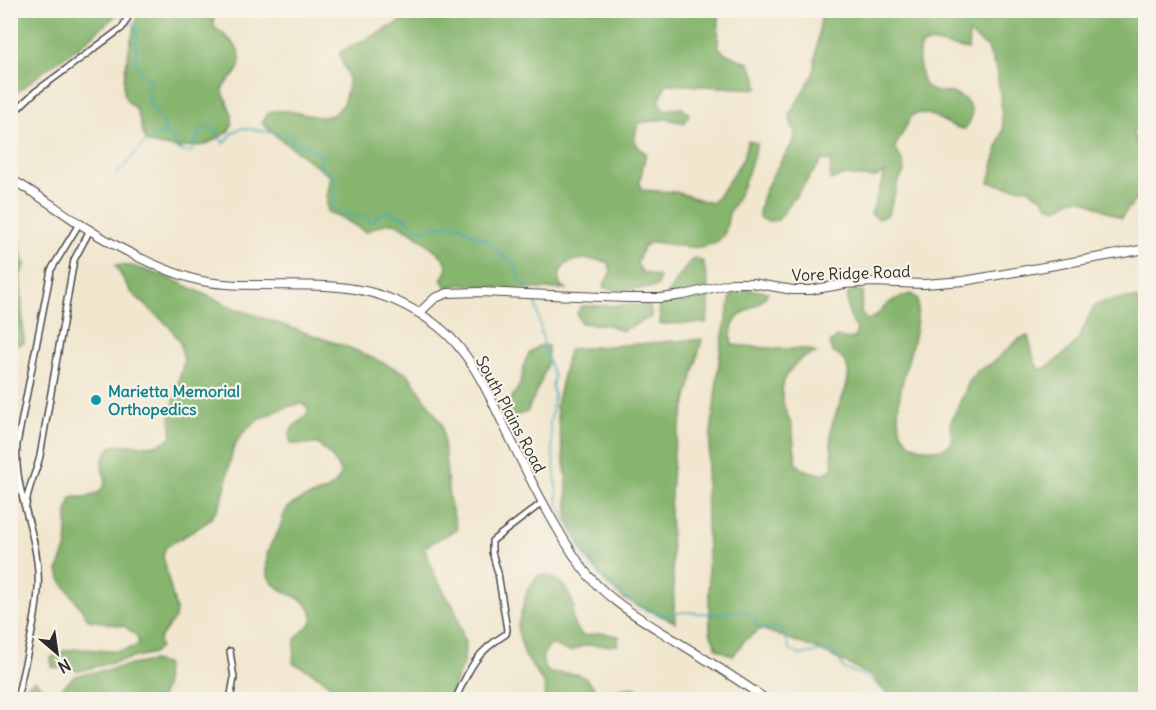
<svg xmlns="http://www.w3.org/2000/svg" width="1156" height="710" font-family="Delius,sans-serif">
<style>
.forest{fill:#86b56e;stroke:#58704c;stroke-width:1.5}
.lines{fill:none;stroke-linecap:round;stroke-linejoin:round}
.stream{stroke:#3ca9bc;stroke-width:1.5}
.street-casing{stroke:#494743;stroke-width:8}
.secondary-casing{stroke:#494743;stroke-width:10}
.street{stroke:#fff;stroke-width:5}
.secondary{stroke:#fff;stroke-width:8}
.culture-dot{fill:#0f9aa8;stroke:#f7f3e8;stroke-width:2}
.labels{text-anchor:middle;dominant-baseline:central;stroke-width:4.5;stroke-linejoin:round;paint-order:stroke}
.street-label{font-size:16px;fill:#2b2b2b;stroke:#f7f3e8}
.culture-label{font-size:16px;font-weight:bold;fill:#0d838f;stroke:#f7f3e8;text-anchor:start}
</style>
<rect width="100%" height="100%" fill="#f7f3e8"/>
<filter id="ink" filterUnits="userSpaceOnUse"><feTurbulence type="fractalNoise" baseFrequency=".0167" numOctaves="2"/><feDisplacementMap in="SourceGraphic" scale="12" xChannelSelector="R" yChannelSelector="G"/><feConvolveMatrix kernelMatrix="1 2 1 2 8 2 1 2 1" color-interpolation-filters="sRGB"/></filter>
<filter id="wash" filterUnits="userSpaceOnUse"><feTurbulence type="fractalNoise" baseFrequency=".008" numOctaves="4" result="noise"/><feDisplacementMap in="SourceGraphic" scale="24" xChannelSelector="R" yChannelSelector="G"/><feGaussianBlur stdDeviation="1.35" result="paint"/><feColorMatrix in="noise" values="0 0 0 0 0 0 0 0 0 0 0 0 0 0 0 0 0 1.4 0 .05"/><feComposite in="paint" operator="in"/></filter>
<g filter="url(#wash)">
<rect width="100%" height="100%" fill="#f1e6ce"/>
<path class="forest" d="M11 10H121V11L79 47 48 68 11 97Z
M140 11H219L214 18V27C229 38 250 53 235 74 230 80 226 82 222 89L232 115V124L228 132 205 145 176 148 148 143C139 132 142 117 135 108 130 103 125 101 124 93 122 78 133 25 140 11Z
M412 11H719L718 46 724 53 749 63 757 79 758 89 666 84 659 102 664 110 682 108 689 114 685 123 666 119 639 123C633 136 633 146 646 153L640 180 641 190 676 192 711 203 718 197 743 159 748 141 757 143C752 162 746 181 737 199 735 203 732 207 730 211 726 219 729 230 722 237 704 256 672 243 651 242L643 247 637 264 642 272 659 277 658 286C647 290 614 291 603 287L611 271 608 262C588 258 557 254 559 284L567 289H508L465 284 446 287 441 279C445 274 449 268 446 262 442 253 402 224 393 223 384 222 373 229 365 232L346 220 328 212C324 199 330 189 330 176L276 136 262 123 268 113C295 102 330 135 344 101 346 94 349 85 348 78 347 66 340 66 340 52L397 24Z
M822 11H1145V124L1141 125 1133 131C1136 148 1152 170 1145 187 1140 197 1128 208 1121 218L1082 199H1072L1057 209 1048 205 1043 198 1026 188 1008 187 989 182 1003 129 1001 101 997 73 988 48 969 33 968 50 931 42 922 45C918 53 918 58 920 68 921 75 922 84 929 89 936 94 945 91 952 93 971 99 978 113 965 129 946 128 932 107 912 115L895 147 903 163 904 172 898 182 888 215 879 219 871 214 885 173 873 178 845 175 830 180 831 161 822 160 778 220 768 221 759 218C758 193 781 162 794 141L795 132 791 123 790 114 813 75Z
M11 234 19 243 25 265 20 276 24 343 11 346Z
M695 258 703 262C708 281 712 304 706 323L660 324 659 306 688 264Z
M115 265 132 266 167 277 234 308 350 348 408 374 442 424 449 498 457 529 424 547 437 580 456 611 465 644 464 661 448 699H341C334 683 309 670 293 663L295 639 312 622C315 592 275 598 268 575 266 570 267 562 267 557 267 548 274 539 278 532 283 523 282 513 289 507 306 491 334 498 341 473L333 458 318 444H291L289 435 293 427 307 415 308 407 301 403C272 411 238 424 231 457 226 477 227 496 214 514 203 529 180 537 165 548L163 557 176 610 175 618 159 639 160 648 153 653 78 671 52 667 51 658C75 637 111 662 139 644L137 636 124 626 89 620 60 579 58 570 67 546V513L71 497C88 498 102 498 106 479 99 466 102 456 112 446 135 441 151 454 172 436L170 417 184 361 180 342 170 327 131 292Z
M738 288 768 292C759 313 725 308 732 345L780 349H808L816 353C795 357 778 379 783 401 784 410 790 419 792 428 794 440 794 452 797 464L804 470 823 474 832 469C834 456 829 444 831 431 834 405 868 368 832 352L830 343 837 337 846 339 855 338 857 329C849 317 846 308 848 294L855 289 863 292 861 311 866 320C878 318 880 310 889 303 896 298 903 296 911 294L918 299C918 315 916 330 912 345 906 372 879 439 922 448 934 451 942 451 952 443L950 424 970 380 976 372 991 364 1019 339 1028 336 1035 363 1041 370C1054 364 1077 345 1082 332 1086 324 1089 313 1095 306 1103 298 1134 298 1145 299V699H890L873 677 856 668 817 649 761 629 745 640 733 656 717 649 710 632 706 479 721 345 731 297Z
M650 305 651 317 622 331 609 325 581 323 577 314 581 306Z
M702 339 674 449 670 510 675 622 624 599 606 583 584 552 568 519 567 482 556 406 569 349Z
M539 346H548C550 370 536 390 527 412L512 417 506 410C509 399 516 393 520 384 526 366 520 358 539 346Z
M538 575C560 574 567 588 574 606 570 619 573 628 584 636L602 633 619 636 617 645C606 647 593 643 582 646 577 648 575 652 569 651 562 650 558 645 551 645 540 654 540 664 550 673 576 674 580 669 597 691L606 692 633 686 649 699H544L545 685 525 656 517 628 528 589Z
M152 661 166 664 165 687 160 699H55L60 696 62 688 75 676Z
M35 680 41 687 44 699H27L28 685Z"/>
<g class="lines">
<path class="stream" d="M114 10 124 18
M128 20 138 27C136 36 135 58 137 66 139 73 146 76 151 80L147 87 150 103 166 126 164 133 173 141 177 149 189 153 194 147 198 134 207 128H214L224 144 233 132 242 128 288 135 292 137V143L298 146 308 144 311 149 322 156 320 164 322 171 331 173 337 182 333 205C341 219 353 214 366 217L372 223 379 215 390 210 394 215 405 217 415 228 423 230 451 224 462 227 478 237 486 239 500 254 514 262 519 279 532 291
M116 176 144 143 163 133
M535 298 545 351 554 377 552 387 554 395 550 425 558 504 586 559 602 577 637 606 648 611 668 615 684 612 715 614 742 611 749 613 755 619 756 626 762 628 779 627 783 632 790 650 800 655 829 650 836 654 844 669 863 675 880 687 892 700"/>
</g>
</g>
<g filter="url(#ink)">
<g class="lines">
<g class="street-casing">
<path id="street" d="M10 116 35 92 122 28 132 10
M26 506C27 488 36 474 40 456L74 260 90 230
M230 651 234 678 230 700
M17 700C24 662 41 608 38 572 36 528 13 489 17 444L51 270 79 224
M455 700C469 669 476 652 506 634L507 630 498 573 492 552V541L543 502"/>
</g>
<g class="secondary-casing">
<path id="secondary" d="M10 179C35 192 57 209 80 224 114 246 152 266 190 278 214 285 239 285 263 285 333 286 380 281 439 327 473 354 491 400 510 438 531 481 553 525 581 566 604 599 643 620 676 641 707 660 737 679 767 700
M419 313 435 298 448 293 479 292 628 298H661L684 295 732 283H752L793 290H810L845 284 872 282 924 284 964 281 1146 249"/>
</g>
<use href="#street" class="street"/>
<use href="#secondary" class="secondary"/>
</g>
</g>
<circle class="culture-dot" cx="96" cy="400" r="6"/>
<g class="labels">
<g class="street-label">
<text transform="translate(851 273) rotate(-2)">Vore Ridge Road</text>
<text transform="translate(511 414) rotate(62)">South Plains Road</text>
</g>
<g class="culture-label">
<text x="108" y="391">Marietta Memorial<tspan x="108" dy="18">Orthopedics</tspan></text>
</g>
</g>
<rect width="1156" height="710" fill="none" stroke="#f7f3e8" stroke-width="36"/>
<g transform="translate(57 653) rotate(151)" stroke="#f7f3e8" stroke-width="4.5" paint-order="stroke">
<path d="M0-4.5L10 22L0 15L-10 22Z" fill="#2b2b2b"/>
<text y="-9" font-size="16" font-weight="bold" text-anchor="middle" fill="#2b2b2b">N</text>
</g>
</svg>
